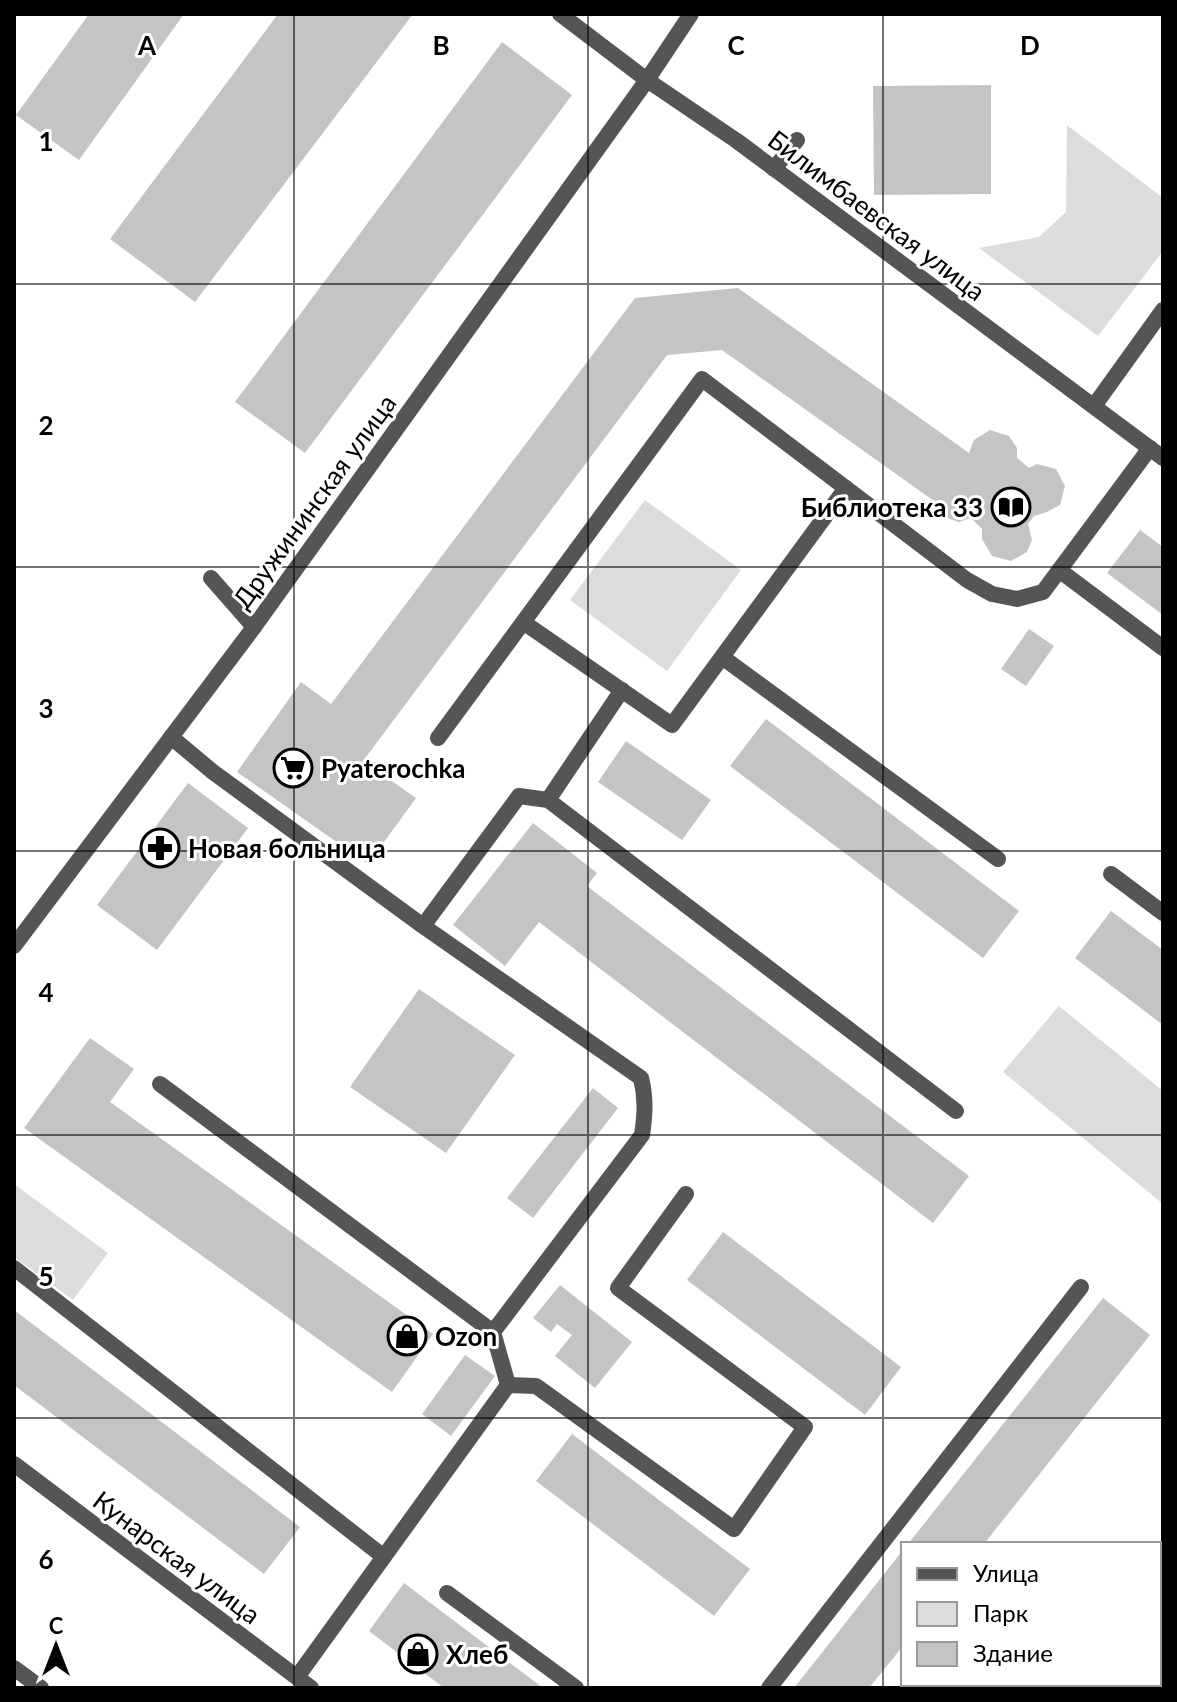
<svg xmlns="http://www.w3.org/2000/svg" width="1177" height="1702" font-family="Lato,sans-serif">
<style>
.green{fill:#dcdcdc}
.building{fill:#c4c4c4}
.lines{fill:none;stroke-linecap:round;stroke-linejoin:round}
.lane{stroke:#555;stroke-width:16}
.street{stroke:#555;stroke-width:16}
.grid{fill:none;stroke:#000;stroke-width:2;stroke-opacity:0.55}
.labels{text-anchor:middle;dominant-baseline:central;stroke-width:6;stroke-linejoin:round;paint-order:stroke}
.street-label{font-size:26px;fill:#000;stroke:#fff}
.poi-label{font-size:26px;font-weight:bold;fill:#000;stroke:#fff;text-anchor:start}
.grid-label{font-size:26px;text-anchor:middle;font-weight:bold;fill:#000;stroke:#fff;stroke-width:6;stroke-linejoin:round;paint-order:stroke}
</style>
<rect width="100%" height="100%" fill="#fff"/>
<path class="green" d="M1067 125 1163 198V251L1098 336 979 248 1039 237 1066 212Z
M645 500 741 570 667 671 570 600Z
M1059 1006 1163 1091V1204L1003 1072Z
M14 1184 108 1253 73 1300 14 1257Z"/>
<path class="building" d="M89 14H184L79 160 16 115Z
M278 14H413L195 302 110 239Z
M502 42 572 95 305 453 235 402Z
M991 85V194L874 195 873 86Z
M738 288 969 453 974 440 990 430 1009 436 1017 448V458L1029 468 1037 464 1056 469 1065 486 1060 505 1047 512 1034 516 1028 524 1032 540 1027 552 1011 561 992 556 982 539V529L971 518 959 522 940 516 934 501 722 350 667 355 363 761 416 798 368 864 237 772 301 682 331 704 635 298Z
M1140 530 1163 547V615L1107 573Z
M1029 629 1054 646 1026 686 1001 669Z
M766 719 1019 911 983 958 730 766Z
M626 741 711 800 682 840 598 782Z
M188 783 248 828 157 950 97 905Z
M533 823 597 873 587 886 969 1176 933 1223 539 922 505 966 453 925Z
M1111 911 1163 950V1025L1075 958Z
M419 989 515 1055 446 1153 350 1087Z
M90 1038 134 1069 110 1102 433 1334 392 1392 24 1128Z
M593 1088 618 1108 533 1218 507 1198Z
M723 1232 901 1367 865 1415 687 1280Z
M560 1285 632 1342 595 1388 555 1356 572 1335 557 1324 551 1332 533 1318Z
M1103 1298 1150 1335 984 1544H908Z
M14 1310 300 1527 264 1574 14 1385Z
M465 1355 495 1376 451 1436 422 1414Z
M572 1434 750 1569 714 1616 536 1481Z
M903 1550V1646L869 1688H794Z
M404 1583 543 1688H444L369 1631Z"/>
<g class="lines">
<path class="lane" d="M774 169 797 140
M1094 406 1163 310
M1059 570 1163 648
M211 578 254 627
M523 622 672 725 846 488
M722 657 998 859
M622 690 548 800 956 1111
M171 737 213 772 423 926 641 1078C646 1098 645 1115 642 1135L493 1332 508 1385 297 1677
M438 738 702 379 967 580 992 594 1017 599 1043 592 1150 448
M1111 874 1163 913
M423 926 519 796 548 800
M160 1084 493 1332
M14 1268 384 1557
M508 1385 536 1386 734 1529 805 1427 618 1288 686 1194
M1159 1588 1163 1583
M447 1593 576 1688
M14 1668 41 1688
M769 1688 1081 1287"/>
<path class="street" d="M560 14 647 80 737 141 1163 458
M14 946 254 627 647 80 691 14
M14 1464 311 1688"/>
</g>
<path class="grid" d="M294 14V1688M588 14V1688M883 14V1688M14 284H1163M14 567H1163M14 851H1163M14 1135H1163M14 1418H1163"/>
<defs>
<g id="library-ring" transform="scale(2)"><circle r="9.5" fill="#fff" stroke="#000" stroke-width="1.5"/><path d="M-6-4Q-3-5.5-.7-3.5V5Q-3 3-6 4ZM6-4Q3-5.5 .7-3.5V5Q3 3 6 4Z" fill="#000"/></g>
<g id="supermarket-ring" transform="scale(2)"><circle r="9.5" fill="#fff" stroke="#000" stroke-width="1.5"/><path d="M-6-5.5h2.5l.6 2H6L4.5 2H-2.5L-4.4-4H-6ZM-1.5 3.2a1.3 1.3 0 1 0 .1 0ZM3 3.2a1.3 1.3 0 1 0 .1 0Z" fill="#000"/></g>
<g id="pharmacy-ring" transform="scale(2)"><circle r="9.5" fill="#fff" stroke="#000" stroke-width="1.5"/><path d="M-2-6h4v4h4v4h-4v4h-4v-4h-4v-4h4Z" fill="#000"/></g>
<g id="shop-ring" transform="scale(2)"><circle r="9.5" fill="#fff" stroke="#000" stroke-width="1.5"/><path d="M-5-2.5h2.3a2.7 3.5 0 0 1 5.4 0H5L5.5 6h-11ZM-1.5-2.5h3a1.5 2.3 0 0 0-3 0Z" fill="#000"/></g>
</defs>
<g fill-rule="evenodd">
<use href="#library-ring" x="1011" y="507"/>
<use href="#supermarket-ring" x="293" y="768"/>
<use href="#pharmacy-ring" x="160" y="848"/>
<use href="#shop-ring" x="407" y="1336"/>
<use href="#shop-ring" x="418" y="1654"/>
</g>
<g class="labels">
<g class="street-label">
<text transform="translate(877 215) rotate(37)">Билимбаевская улица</text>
<text transform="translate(314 501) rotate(-54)">Дружининская улица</text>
<text transform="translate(177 1557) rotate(37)">Кунарская улица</text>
</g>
<g class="poi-label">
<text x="983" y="507" text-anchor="end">Библиотека 33</text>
<text x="321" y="768">Pyaterochka</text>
<text x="188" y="848">Новая больница</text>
<text x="435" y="1336">Ozon</text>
<text x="446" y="1654">Хлеб</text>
</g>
</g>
<g class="grid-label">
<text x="147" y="55">A</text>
<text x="441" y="55">B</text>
<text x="736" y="55">C</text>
<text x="1030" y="55">D</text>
<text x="46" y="151">1</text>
<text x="46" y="435">2</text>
<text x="46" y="718">3</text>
<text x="46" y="1002">4</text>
<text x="46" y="1286">5</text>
<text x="46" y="1569">6</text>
</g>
<rect width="1177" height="1702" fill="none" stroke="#000000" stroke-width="32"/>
<rect x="901" y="1542" width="260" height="144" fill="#ffffff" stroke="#999999" stroke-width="2"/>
<rect x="917" y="1568" width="40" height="12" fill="#555555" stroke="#999999" stroke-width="2"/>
<text x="973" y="1582" font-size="24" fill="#000000">Улица</text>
<rect x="917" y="1602" width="40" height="24" fill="#dcdcdc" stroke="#999999" stroke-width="2"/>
<text x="973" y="1622" font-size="24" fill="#000000">Парк</text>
<rect x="917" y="1642" width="40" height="24" fill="#c4c4c4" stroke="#999999" stroke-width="2"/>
<text x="973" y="1662" font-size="24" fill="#000000">Здание</text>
<g transform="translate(56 1646)" stroke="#ffffff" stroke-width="6" paint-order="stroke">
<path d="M0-6L14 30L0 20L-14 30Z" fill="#000000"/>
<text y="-12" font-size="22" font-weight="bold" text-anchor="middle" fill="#000000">С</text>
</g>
</svg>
